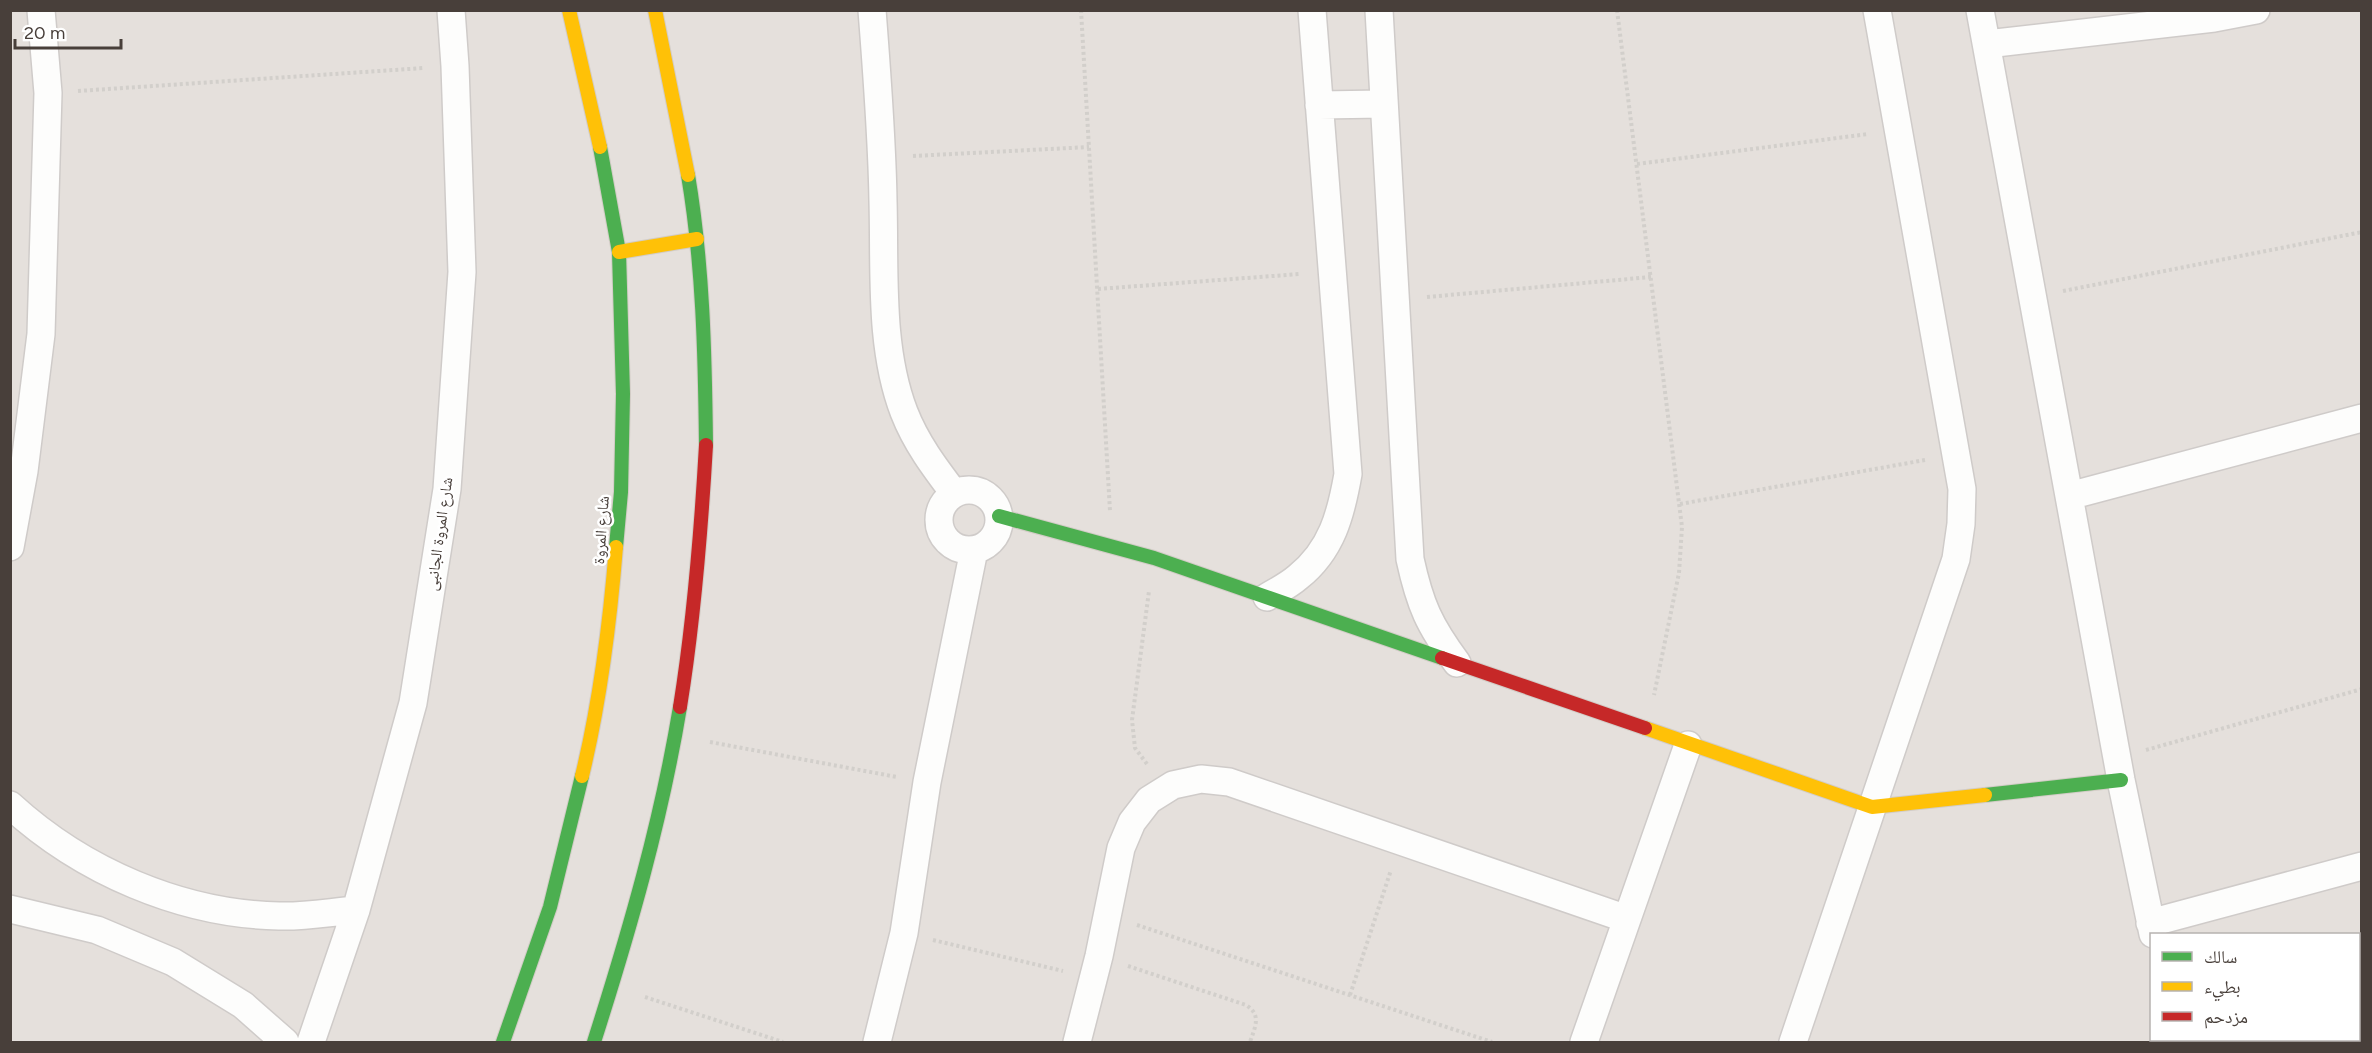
<svg xmlns="http://www.w3.org/2000/svg" width="2372" height="1053" font-family="Figtree,'Noto Naskh Arabic',sans-serif">
<style>
.residential{fill:#e5e0dc;fill-rule:evenodd}
.lines{fill:none;stroke-linecap:round;stroke-linejoin:round}
.street-casing{stroke:#cfcbc9;stroke-width:30}
.fast-casing{stroke:#d2ccc6;stroke-width:16}
.slow-casing{stroke:#d2ccc6;stroke-width:16}
.jam-casing{stroke:#d2ccc6;stroke-width:16}
.path{stroke:#d2cfcb;stroke-width:4;stroke-dasharray:3 3;stroke-linecap:butt}
.street{stroke:#fdfdfc;stroke-width:27}
.fast{stroke:#4caf50;stroke-width:14}
.slow{stroke:#ffc107;stroke-width:14}
.jam{stroke:#c62828;stroke-width:14}
.labels{text-anchor:middle;dominant-baseline:central;stroke-width:5;stroke-linejoin:round;paint-order:stroke}
.street-label{font-size:16px;fill:#483f3a;stroke:#fff}
</style>
<rect width="100%" height="100%" fill="#f2efed"/>
<path class="residential" d="M10 11H2361V1042H11ZM2152 934H2358V1040H2152Z"/>
<g class="lines">
<g class="street-casing">
<path id="street" d="M872 10C877 74 882 137 883 201 885 270 879 347 904 412 916 443 935 468 954 493
M1379 10 1410 559C1420 605 1429 625 1457 663
M1980 10 2121 780 2153 934
M1987 44 2214 18 2256 10
M1319 105 1383 104
M939 520a30 30 0 1 1 60 0a30 30 0 1 1-60 0Z
M2069 496 2362 418
M10 547 24 471 41 334 48 93 41 10
M1267 597C1277 591 1289 585 1298 577 1332 550 1341 514 1348 474L1312 10
M10 805C82 871 181 914 279 916 304 917 331 912 356 910
M10 909 97 930 173 962 243 1005 285 1042
M2150 923 2362 866
M2178 1040 2179 1042
M311 1042 356 910 413 703 447 489 462 272 455 66 451 10
M877 1042 904 933 927 782 974 550
M1077 1042 1099 956 1121 848 1132 822 1149 800 1173 785 1201 779 1229 782 1627 919
M1584 1042 1688 745
M1793 1042 1956 559 1961 524 1962 489 1877 10"/>
</g>
<g class="fast-casing">
<path id="fast" d="M600 147 619 252 623 394 621 492 616 547
M688 175C703 264 705 355 706 445
M999 516 1154 558 1442 658
M1985 795 2121 780
M503 1042 550 907 582 776
M594 1042C629 932 661 822 680 707"/>
</g>
<g class="slow-casing">
<path id="slow" d="M569 10 600 147
M655 10 688 175
M619 252 697 239
M1645 728 1872 807 1985 795
M582 776C600 702 610 622 616 547"/>
</g>
<g class="jam-casing">
<path id="jam" d="M1442 658 1645 728
M680 707C694 620 701 533 706 445"/>
</g>
<path class="path" d="M1081 10 1110 511
M1617 10 1682 527 1679 573 1654 695
M78 91 424 68
M913 156 1089 147
M1637 164 1868 134
M1098 289 1300 274
M2063 291 2362 232
M1427 297 1651 277
M1680 504 1925 460
M710 742 897 777
M2146 750 2362 689
M1147 764 1135 748 1132 720 1149 591
M1137 925 1492 1042
M933 940 1063 971
M1128 966 1246 1005C1262 1015 1255 1027 1250 1042
M1350 995 1391 870
M645 997 783 1042"/>
<use href="#street" class="street"/>
<use href="#fast" class="fast"/>
<use href="#slow" class="slow"/>
<use href="#jam" class="jam"/>
</g>
<g class="labels">
<g class="street-label">
<text transform="translate(601 530) rotate(-86)">شارع المروة</text>
<text transform="translate(439 534) rotate(-82)">شارع المروة الجانبى</text>
</g>
</g>
<rect width="2372" height="1053" fill="none" stroke="#483f3a" stroke-width="24"/>
<rect x="2150" y="933" width="210" height="108" fill="#ffffff" stroke="#b6b2b0" stroke-width="1.5"/>
<rect x="2162" y="952" width="30" height="9" fill="#4caf50" stroke="#b6b2b0" stroke-width="1.5"/>
<text x="2204" y="963" font-size="18" fill="#483f3a">سالك</text>
<rect x="2162" y="982" width="30" height="9" fill="#ffc107" stroke="#b6b2b0" stroke-width="1.5"/>
<text x="2204" y="993" font-size="18" fill="#483f3a">بطيء</text>
<rect x="2162" y="1012" width="30" height="9" fill="#c62828" stroke="#b6b2b0" stroke-width="1.5"/>
<text x="2204" y="1023" font-size="18" fill="#483f3a">مزدحم</text>
<path d="M15 39v9h106v-9" fill="none" stroke="#483f3a" stroke-width="3"/>
<text x="24" y="39" font-size="18" fill="#483f3a" stroke="#ffffff" stroke-width="4.5" paint-order="stroke">20 m</text>
</svg>
